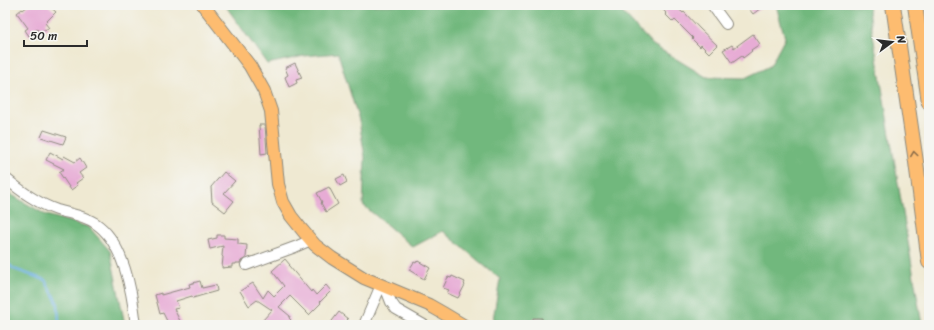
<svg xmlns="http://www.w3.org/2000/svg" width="934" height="330" font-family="Sriracha,sans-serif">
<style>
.forest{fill:#71b87d;stroke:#4e7254}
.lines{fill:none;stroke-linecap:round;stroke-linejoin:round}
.stream{stroke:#6aafe0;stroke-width:2.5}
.building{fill:#e7acd5}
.minor-casing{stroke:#8d8a7e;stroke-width:12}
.major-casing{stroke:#8d8a7e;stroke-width:14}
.highway-casing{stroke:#8d8a7e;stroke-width:16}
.minor{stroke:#fff;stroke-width:10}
.major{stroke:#fdbc70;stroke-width:12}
.highway{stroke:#fdbc70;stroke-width:14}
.oneway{stroke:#8a6c4a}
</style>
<rect width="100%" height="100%" fill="#f6f6f2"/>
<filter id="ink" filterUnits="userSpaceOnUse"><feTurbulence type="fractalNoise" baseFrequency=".025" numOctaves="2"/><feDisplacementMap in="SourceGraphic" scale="8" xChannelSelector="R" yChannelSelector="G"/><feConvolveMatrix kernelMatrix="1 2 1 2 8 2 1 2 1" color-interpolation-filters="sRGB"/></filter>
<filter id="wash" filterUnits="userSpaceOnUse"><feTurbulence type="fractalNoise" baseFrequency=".012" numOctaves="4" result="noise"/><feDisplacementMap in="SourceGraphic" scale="16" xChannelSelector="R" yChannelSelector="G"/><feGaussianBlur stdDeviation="0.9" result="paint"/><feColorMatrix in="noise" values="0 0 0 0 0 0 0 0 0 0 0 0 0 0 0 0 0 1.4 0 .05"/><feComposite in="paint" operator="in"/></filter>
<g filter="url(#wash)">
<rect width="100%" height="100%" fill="#efe9d2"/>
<path class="forest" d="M225 5H615L653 45 706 77 745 78 770 66 785 38 776 5H868L922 325H492L500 279 443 231 413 247 363 205 365 157 359 121 338 53 304 56 267 64Z
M5 191 46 215 89 227 110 251 125 325H5Z"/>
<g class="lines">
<path class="stream" d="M5 261 14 269 45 280 58 304 59 325"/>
</g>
<g id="blocks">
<path class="building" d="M29 5H48L56 12 45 23 49 28 39 32 37 29 29 36 25 30 28 28 17 13 22 9 23 10Z
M659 5H674L683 13 684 12 700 29 717 45 709 53 701 45 700 47 692 39 693 38 675 20 673 22 665 14 666 13Z
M746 5H765L753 14Z
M753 34 760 44 751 50 752 51 743 58 742 56 732 63 723 50 732 45 734 48Z
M295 63 302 78 296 80 297 83 289 87 285 77 288 75 285 68Z
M259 125H265L267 153 261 154Z
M44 130 66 137 63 144 41 137Z
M50 152 63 159 64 156 75 162 80 158 86 168 79 173 83 178 76 183 78 185 71 190 59 172 64 169 46 160Z
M224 172 235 181 224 193 234 201 225 212 212 202 211 187Z
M344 175 347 182 340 186 336 179Z
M329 187 338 204 326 212 321 203 322 202 317 193Z
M217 235H224V238L238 239V244L247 245 246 258 241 261 240 263H236V264H232V267L222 268 223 257 222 256 223 246 210 249 208 240 217 238Z
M285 259 290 265 289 266 311 292 312 290 316 295 326 285 331 291 320 302 321 303 309 315 290 296 279 307 290 316 289 318 291 320 286 325H266L262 321 272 310 257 300 249 306 240 291 253 283 263 298 268 290 274 296 284 286 272 271Z
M417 261 418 262V261L430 268 424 279 409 270 414 262 416 263Z
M452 276 465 282 464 284 465 285 458 298 447 293 449 290 443 288 448 277 451 278Z
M200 281 202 288 216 285 217 291 193 298 192 296 176 301 179 308 174 309 182 325H169L163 313 160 314 155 295 161 293V295L190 287 189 284Z
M339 312 348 319 347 320 354 325H329Z
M533 318H542V325H533Z"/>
</g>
</g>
<g filter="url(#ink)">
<use href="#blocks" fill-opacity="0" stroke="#8d8a7e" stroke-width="1"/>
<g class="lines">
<g class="minor-casing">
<path id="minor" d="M712 5 726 24
M5 178C21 191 37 203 57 210 70 214 83 215 95 223 124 242 132 292 136 325
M246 265 295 247 311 240
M385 287 391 302 396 309 424 325
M364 325 381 285"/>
</g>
<g class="major-casing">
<path id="major" d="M203 5 250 66 264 91 271 111 278 184 283 202 291 216 303 231 315 245 332 258 364 278 429 305 443 313 463 325"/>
</g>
<g class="highway-casing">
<path id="highway" d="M893 5 916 162 929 262
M915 5 929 102"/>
</g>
<use href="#minor" class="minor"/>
<use href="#major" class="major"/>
<use href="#highway" class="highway"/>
</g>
<defs><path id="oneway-chevron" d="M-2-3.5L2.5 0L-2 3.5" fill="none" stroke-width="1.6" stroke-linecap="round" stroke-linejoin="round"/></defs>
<use class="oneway" href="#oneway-chevron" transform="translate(914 154) rotate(-98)"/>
</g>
<rect width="934" height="330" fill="none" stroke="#f6f6f2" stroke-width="20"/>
<g transform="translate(892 42) rotate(75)" stroke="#f6f6f2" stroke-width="3" paint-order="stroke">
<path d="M0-3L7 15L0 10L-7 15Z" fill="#2b2b2b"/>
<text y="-6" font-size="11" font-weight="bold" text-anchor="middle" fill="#2b2b2b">N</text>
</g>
<path d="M24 40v6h63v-6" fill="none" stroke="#2b2b2b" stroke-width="2"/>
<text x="30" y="40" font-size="12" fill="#2b2b2b" stroke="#f6f6f2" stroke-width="3" paint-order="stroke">50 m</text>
</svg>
